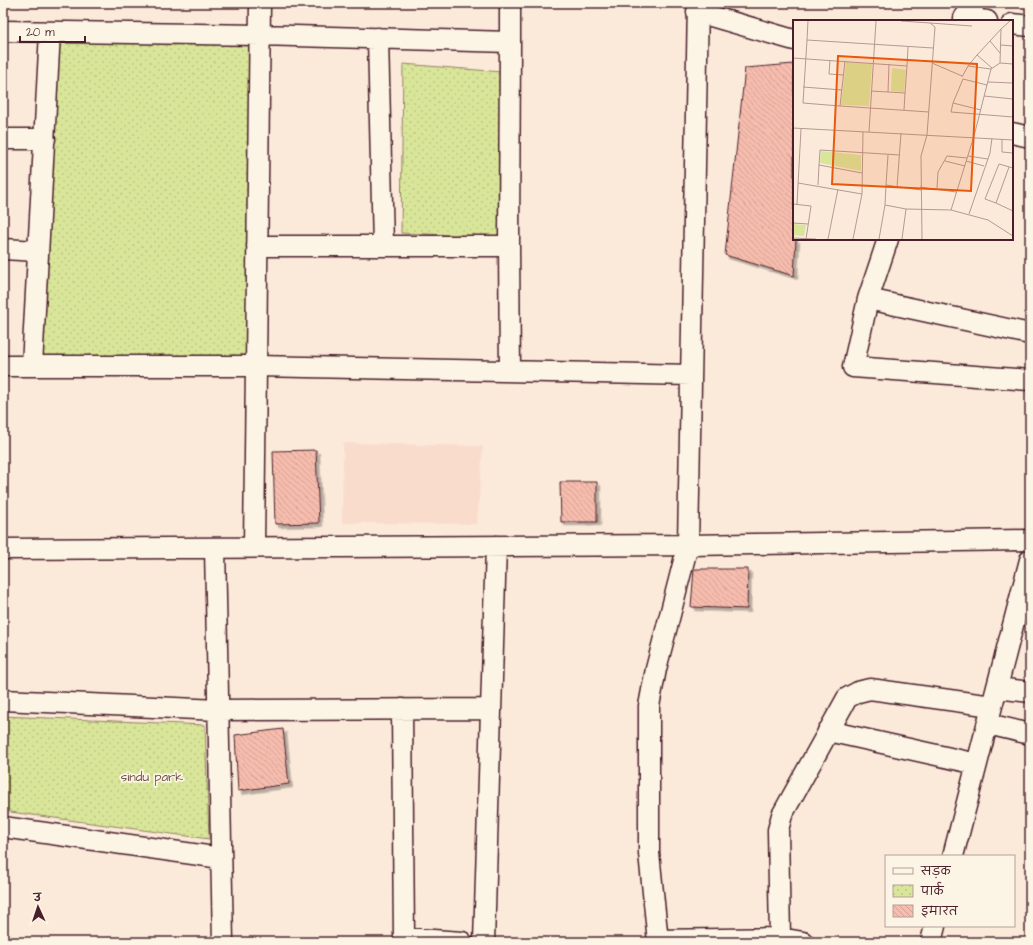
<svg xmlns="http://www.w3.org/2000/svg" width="1033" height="945" font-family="'Architects Daughter','Playpen Sans Deva',sans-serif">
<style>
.built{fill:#fadccc}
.park{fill:url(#park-dots);stroke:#928262}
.building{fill:url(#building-back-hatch);stroke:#4a1f2b;filter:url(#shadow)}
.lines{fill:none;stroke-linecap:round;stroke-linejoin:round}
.street-casing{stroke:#4a1f2b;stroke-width:23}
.street{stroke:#fcf5e5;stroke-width:20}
.labels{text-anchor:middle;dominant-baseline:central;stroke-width:3.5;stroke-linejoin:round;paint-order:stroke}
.park-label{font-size:13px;fill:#6e5146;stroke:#fcf5e5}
.inset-road{fill:none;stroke:#b49994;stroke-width:1}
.view{fill:#e8590c;fill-opacity:0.15;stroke:#e8590c;stroke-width:2}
.inset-edge{fill:none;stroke:#4a1f2b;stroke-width:2}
</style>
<defs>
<pattern id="park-dots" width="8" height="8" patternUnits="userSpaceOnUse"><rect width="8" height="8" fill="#d9e699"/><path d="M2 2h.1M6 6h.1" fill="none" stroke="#bcc584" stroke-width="1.8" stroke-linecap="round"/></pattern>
<pattern id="building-back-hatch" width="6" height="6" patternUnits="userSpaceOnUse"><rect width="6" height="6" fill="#f6bcad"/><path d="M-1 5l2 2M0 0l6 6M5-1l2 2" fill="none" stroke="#d4a195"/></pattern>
<filter id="shadow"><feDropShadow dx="3.5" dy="3.5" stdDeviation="0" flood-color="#0004"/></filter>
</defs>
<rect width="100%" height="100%" fill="#fbeada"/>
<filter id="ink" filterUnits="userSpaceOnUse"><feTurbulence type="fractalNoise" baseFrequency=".025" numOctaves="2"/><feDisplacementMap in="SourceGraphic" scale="8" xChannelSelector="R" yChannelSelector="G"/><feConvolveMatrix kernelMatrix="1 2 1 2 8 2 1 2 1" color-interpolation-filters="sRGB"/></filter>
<g filter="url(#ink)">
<path class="built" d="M343 443 483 446 477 524 342 523Z"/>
<path class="park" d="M59 41 249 45 246 358 39 356Z
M403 64 502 72 500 237 401 233Z
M3 716 205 725 209 839 3 811Z"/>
<path class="building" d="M794 64V239H796L794 276 725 255 745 68Z
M316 450 319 523 275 524 273 451Z
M560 482H597V522H561Z
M694 569H748L747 609 691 607Z
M283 729 289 784 238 791 235 735Z"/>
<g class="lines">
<g class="street-casing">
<path id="street" d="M975 3 964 18 987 21
M697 12 794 40
M1012 24 1030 26
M3 31 259 35 510 42V3
M378 38 383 246
M1012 133 1030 137
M3 139H45
M257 246H509L510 42
M509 246 510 371
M3 249 38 251
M868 299 888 239
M1030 334 868 299 853 367 1030 380
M3 366H32L50 32
M32 366H256L691 375
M254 547 260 3
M215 548 223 942
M3 549 688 545 1030 540
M997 688 1030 692
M3 700 218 710 491 709
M402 709 404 938 462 942
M988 724 1030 734
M828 731 977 764
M3 827 221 858
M953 856 1030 560
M780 938 778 830 782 815 847 698 858 692 870 689 992 706
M657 940 780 938 803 942
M484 942 496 546
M658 942 649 853V706L656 669 688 545 698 3
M931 942 935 926"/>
</g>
<use href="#street" class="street"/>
</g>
</g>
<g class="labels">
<g class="park-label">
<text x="152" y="777">sindu park</text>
</g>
</g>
<g transform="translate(793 20)">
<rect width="220" height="220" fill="#fbeada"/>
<path d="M53 42 79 44 76 86 48 85ZM99 48 113 50 111 72 98 71ZM28 131 68 135V151L27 143ZM0 204 13 205 11 216 0 215Z" fill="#d9e699"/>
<path class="inset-road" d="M15 1 14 20 140 28M108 1 137 3 142 7 134 115 128 136 129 219M137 3 179 6M14 20 10 83 47 86 52 41M197 21 184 35 199 48M208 25 220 26M207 33 197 21 208 9M184 35 175 46 198 49M0 38 114 46 115 27M37 40 36 54 50 55M139 43 169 56M207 43 208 9 217 1M169 57 175 46M195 62 220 63M10 67 49 70M78 71 112 73 114 46M95 72 96 44M191 76 220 79M160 83 170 59 194 65M47 86 136 92M111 90 112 73M188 90 160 83 158 92 220 97M0 108 220 120M76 112 83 1M209 119V132L220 133M95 135 93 165 128 170M175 136 195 139M152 141 172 146M173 141 191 146M216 147 203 183 220 191M69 153 26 145 27 130 107 135M5 163 69 174M25 165 26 145M104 167 108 113M127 167 163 172M144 168 145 152 154 136 174 138M203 183 192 179 206 144 220 148M0 184 18 186 13 219M4 184 8 109M92 185 93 165M158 190 181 116 198 49 207 43 220 44M176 194 197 133 199 118M0 203 15 204M0 218 23 219M35 219 45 169M60 219 69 174 70 112M86 219 92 185 113 189 158 190 195 200 220 216M109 219 113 189"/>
<path class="view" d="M45 36 184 44 178 171 39 164Z"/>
<rect width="220" height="220" class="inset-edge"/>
</g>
<rect width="1033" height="945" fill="none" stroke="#fcf5e5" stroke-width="16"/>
<rect x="8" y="8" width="1017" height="929" fill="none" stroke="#4a1f2b" stroke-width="1.5" filter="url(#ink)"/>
<rect x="885" y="855" width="130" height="72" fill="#fcf5e5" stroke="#b59f9b"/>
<rect x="893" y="868" width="20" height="6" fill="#fcf5e5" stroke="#b59f9b"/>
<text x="921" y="875" font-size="12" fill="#4a1f2b">सड़क</text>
<rect x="893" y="885" width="20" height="12" fill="url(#park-dots)" stroke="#b59f9b"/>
<text x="921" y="895" font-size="12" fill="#4a1f2b">पार्क</text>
<rect x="893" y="905" width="20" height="12" fill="url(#building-back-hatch)" stroke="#b59f9b"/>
<text x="921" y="915" font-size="12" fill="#4a1f2b">इमारत</text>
<g transform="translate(38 907) rotate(357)" stroke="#fcf5e5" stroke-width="3" paint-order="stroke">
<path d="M0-3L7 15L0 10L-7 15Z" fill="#4a1f2b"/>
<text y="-6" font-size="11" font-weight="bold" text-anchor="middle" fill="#4a1f2b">उ</text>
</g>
<path d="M20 36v6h65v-6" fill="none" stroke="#4a1f2b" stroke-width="2"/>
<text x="26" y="36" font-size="12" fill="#4a1f2b" stroke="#fcf5e5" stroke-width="3" paint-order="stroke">20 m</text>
</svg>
